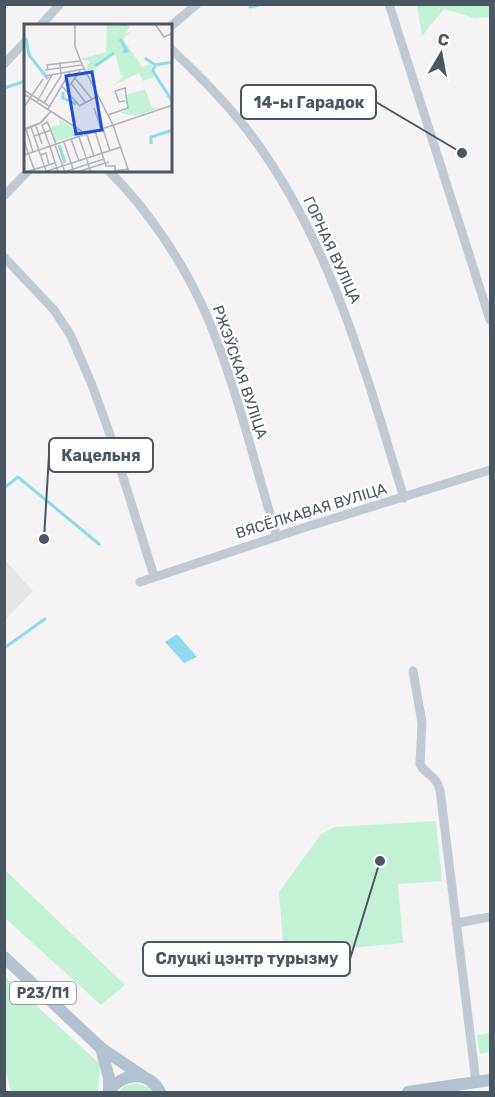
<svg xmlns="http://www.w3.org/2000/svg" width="495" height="1097" font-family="Rubik,sans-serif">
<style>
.education{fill:#e6e4e5}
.green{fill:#c3f1d5}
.water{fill:#90daee}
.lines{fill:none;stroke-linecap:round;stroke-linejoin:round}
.stream{stroke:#90daee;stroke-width:3}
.minor{stroke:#c1cad2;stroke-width:9}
.major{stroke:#b3c2d1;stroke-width:12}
.labels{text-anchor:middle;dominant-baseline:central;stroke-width:4.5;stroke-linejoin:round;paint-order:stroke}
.shield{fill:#fff;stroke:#808990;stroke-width:1.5}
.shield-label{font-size:14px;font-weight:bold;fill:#4a5661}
.street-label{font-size:15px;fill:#4a5661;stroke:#fff}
.inset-river{fill:none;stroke:#90daee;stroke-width:3}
.inset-road{fill:none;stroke:#b1b4b9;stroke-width:1.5}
.view{fill:#1d4ed8;fill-opacity:0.15;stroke:#1d4ed8;stroke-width:3}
.inset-edge{fill:none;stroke:#4a5661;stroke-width:3}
.leader{fill:none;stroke:#4a5661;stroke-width:2}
.callout-dot{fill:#4a5661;stroke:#fff;stroke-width:2}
.callout{fill:#fff;stroke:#4a5661;stroke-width:2}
.callout-label{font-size:16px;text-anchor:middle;font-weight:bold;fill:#4a5661}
</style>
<rect width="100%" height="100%" fill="#f5f3f3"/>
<path class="education" d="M5 560 33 591 5 620Z"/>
<path class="green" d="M417 5H490V17L475 18 444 9 422 36Z
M436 821 442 881 398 884 403 943 284 954 279 892 321 834 335 827Z
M5 870 125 985 101 1005 5 918Z
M4 976 100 1064 98 1092H11L4 1066Z
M490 1033V1052L480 1054 477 1035Z
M137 1083 149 1087 154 1092H119L124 1086Z"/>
<path class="water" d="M177 634 197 657 184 663 165 642Z"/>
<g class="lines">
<path class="stream" d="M250 7 259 5
M4 88 26 81
M4 488 18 477 99 544
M4 648 45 619"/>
<path class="minor" d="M389 4 490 320
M40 26 60 4
M171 26 197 4
M171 49C201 77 230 106 254 139 332 245 366 374 404 498
M4 64 26 41
M109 171C149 211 183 262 206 314 237 386 254 464 277 537
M4 196 28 171
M4 257 54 310 71 336 92 385 108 429 154 576
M140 582 303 528 490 470
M413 671 422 723 420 764C426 776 435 774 440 790L476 1082
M456 923 490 917"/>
<path class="major" d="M4 957 101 1048 144 1077
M101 1048 109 1078V1091
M109 1092C121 1073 149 1069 160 1092
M408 1092 490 1080"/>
</g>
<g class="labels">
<rect class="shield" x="10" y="982" width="66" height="22" rx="4.5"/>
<g class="shield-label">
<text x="43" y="993">Р23/П1</text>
</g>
<g class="street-label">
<text transform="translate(332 250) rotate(65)">ГОРНАЯ ВУЛІЦА</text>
<text transform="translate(240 372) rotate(71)">РЖЭЎСКАЯ ВУЛІЦА</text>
<text transform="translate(311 511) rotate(-17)">ВЯСЁЛКАВАЯ ВУЛІЦА</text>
</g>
</g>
<g transform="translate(24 24)">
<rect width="148" height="148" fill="#f5f3f3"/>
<path d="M83 0H107L101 10 108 7 99 15 118 43 127 40 132 52 119 57 115 49 90 61 101 51 97 52 92 33 87 29 71 40V48L64 50 62 43 66 38 57 35 82 28ZM121 65 128 84H135L112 92 97 89 104 84 100 72ZM35 95 57 108V110L31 118 26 103 36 101Z" fill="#c3f1d5"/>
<path class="inset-river" d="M2 14 5 31 24 55M96 15 103 27 99 28M121 34 131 41 149 38M131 41 129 47 148 77M71 42 90 29M39 68V74L52 80M127 120V113L149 106M35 121 41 139"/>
<path class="inset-road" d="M51 0V22L57 38 89 101M131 0 140 13 149 9M21 46 58 41M24 46 23 41 56 37M21 52 60 45M50 53 68 75M47 59 61 78M37 61 55 81M43 65 56 47M0 66 25 82M0 70 59 108M13 78 28 51M20 79 37 52 36 38M55 82 74 72M0 83 19 55M70 84 77 105M24 85 46 48M84 91 104 84 101 64 91 67 95 78 101 77M23 97 32 120M24 98 18 101 26 122M89 101 105 148M12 102 18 120M7 103 22 147M0 105 16 99 27 87 17 99 0 106M2 105 9 128M79 105 86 127M71 107 82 142M60 111 149 81M63 111 70 132M10 112 27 106M55 113 67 148M47 115 55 137M0 117 11 148M40 118 50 148M31 121 41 148M26 122 34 148M0 131 59 111M16 131 22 129 25 141M81 142H91V147L104 145M43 147 80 135M2 148 31 139M20 148 97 123M53 148 85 138"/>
<path class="view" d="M68 48 78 106 52 110 42 52Z"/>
<rect width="148" height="148" class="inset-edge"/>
</g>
<path class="leader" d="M462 153L376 102M44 539L49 455M380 861L350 959"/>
<g class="callout-dot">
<circle cx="462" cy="153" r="6"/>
<circle cx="44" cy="539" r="6"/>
<circle cx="380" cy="861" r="6"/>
</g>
<g class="callout">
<rect x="241" y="85" width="135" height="34" rx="6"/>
<rect x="49" y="438" width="104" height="34" rx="6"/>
<rect x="143" y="942" width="207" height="34" rx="6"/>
</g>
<g class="callout-label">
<text x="309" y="108">14-ы Гарадок</text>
<text x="101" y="461">Кацельня</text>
<text x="247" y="964">Слуцкі цэнтр турызму</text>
</g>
<rect width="495" height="1097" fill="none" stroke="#4a5661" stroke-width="12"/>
<g transform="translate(441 54) rotate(10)" stroke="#ffffff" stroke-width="4.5" paint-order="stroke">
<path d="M0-4.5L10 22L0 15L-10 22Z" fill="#4a5661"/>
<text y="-9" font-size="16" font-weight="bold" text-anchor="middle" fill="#4a5661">С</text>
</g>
</svg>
